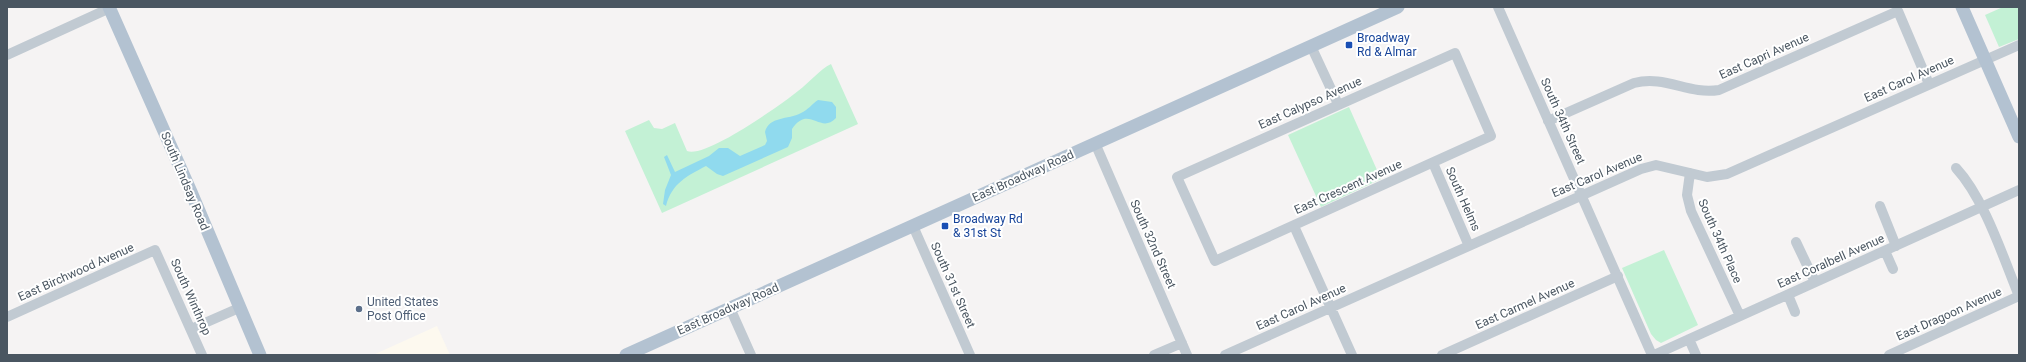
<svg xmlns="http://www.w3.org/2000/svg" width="2026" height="362" font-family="Roboto,sans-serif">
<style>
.commercial{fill:#fdf9ef}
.green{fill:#c3f1d5}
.water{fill:#90daee}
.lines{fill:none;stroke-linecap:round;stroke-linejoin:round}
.minor{stroke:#c1cad2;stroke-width:10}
.major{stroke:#b3c2d1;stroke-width:13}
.transit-dot{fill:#1a4fb4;stroke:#fff;stroke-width:1.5}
.service-dot{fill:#5c6f8a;stroke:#fff;stroke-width:1.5}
.labels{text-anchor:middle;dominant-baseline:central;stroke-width:4;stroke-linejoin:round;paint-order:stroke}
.transit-label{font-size:12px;fill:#164399;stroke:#fff;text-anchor:start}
.street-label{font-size:12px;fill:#4a5661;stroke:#fff}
.service-label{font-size:12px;fill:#4e5e75;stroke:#fff;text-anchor:start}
</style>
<rect width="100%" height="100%" fill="#f5f3f3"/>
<path class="commercial" d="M437 326 450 355H373Z"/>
<path class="green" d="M2003 7H2019V39L1999 47 1985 15Z
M831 64 858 124 662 213 625 131 649 120 654 128 662 129 675 123 687 151C705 159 782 104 798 91 809 83 820 69 831 64Z
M1349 107 1381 179 1321 207 1288 135Z
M1664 250 1698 325 1661 343 1656 340 1651 334 1622 268Z"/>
<path class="water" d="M818 100 832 102 836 107V118C820 135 809 104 792 129V138L788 147 723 176 717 174 706 166C687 176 672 183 666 206L663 204 665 190 671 175 664 157 667 155 675 172 709 156 719 148H728L740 156 765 145 767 141 765 132C769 116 788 120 801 113 808 110 812 104 818 100Z"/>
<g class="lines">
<path class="minor" d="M1498 7 1652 355
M1311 46 1338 104
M1455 53 1491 136 1215 261 1177 177Z
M7 55 110 8
M1548 121 1634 83C1666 75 1688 95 1719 90L1898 11 1929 84
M1095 143 1187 355
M1433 163 1469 246
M1956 168C1984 198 2003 257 2019 296
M1690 173 1687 195 1691 211 1740 316
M1880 206 1896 246
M913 226 970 355
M1294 226 1352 355
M1796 242 1815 282
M1885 251 1893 269
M1788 295 1795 312
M730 308 751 355
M7 317 155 250 202 355
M191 329 239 308
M1689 339 1696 355
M1154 355 1182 343
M1225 355 1641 169 1656 165 1707 177 1727 174 2019 45
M1442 355 1618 276
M1654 355 2019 190
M1889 355 2019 296"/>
<path class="major" d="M109 7 191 192 260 355
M1962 7 2019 137
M626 355 1398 7"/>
</g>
<g class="transit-dot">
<rect x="1345" y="41" width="8" height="8" rx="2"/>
<rect x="941" y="222" width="8" height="8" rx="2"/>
</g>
<circle class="service-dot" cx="359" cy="309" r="4"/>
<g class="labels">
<g class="transit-label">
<text x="1357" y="38">Broadway<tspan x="1357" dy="14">Rd &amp; Almar</tspan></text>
<text x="953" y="219">Broadway Rd<tspan x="953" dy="14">&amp; 31st St</tspan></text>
</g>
<g class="street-label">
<text transform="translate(1764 56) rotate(-24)">East Capri Avenue</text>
<text transform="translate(1909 79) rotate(-24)">East Carol Avenue</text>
<text transform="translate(1310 103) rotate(-24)">East Calypso Avenue</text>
<text transform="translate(1563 121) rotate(66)">South 34th Street</text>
<text transform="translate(1597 175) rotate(-23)">East Carol Avenue</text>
<text transform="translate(1023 176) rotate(-24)">East Broadway Road</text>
<text transform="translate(185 181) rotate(67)">South Lindsay Road</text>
<text transform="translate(1348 187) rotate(-24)">East Crescent Avenue</text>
<text transform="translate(1463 199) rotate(66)">South Helms</text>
<text transform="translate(1720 241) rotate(66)">South 34th Place</text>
<text transform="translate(1153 244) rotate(66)">South 32nd Street</text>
<text transform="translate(1831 261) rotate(-24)">East Coralbell Avenue</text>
<text transform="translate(76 272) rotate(-24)">East Birchwood Avenue</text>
<text transform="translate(953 285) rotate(66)">South 31st Street</text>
<text transform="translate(191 297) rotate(66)">South Winthrop</text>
<text transform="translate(1525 304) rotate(-24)">East Carmel Avenue</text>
<text transform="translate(1301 307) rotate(-24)">East Carol Avenue</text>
<text transform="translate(728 309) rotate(-24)">East Broadway Road</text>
<text transform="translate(1949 314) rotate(-24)">East Dragoon Avenue</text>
</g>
<g class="service-label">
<text x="367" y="302">United States<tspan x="367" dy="14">Post Office</tspan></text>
</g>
</g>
<rect width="2026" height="362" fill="none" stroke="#4a5661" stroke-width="16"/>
</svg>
